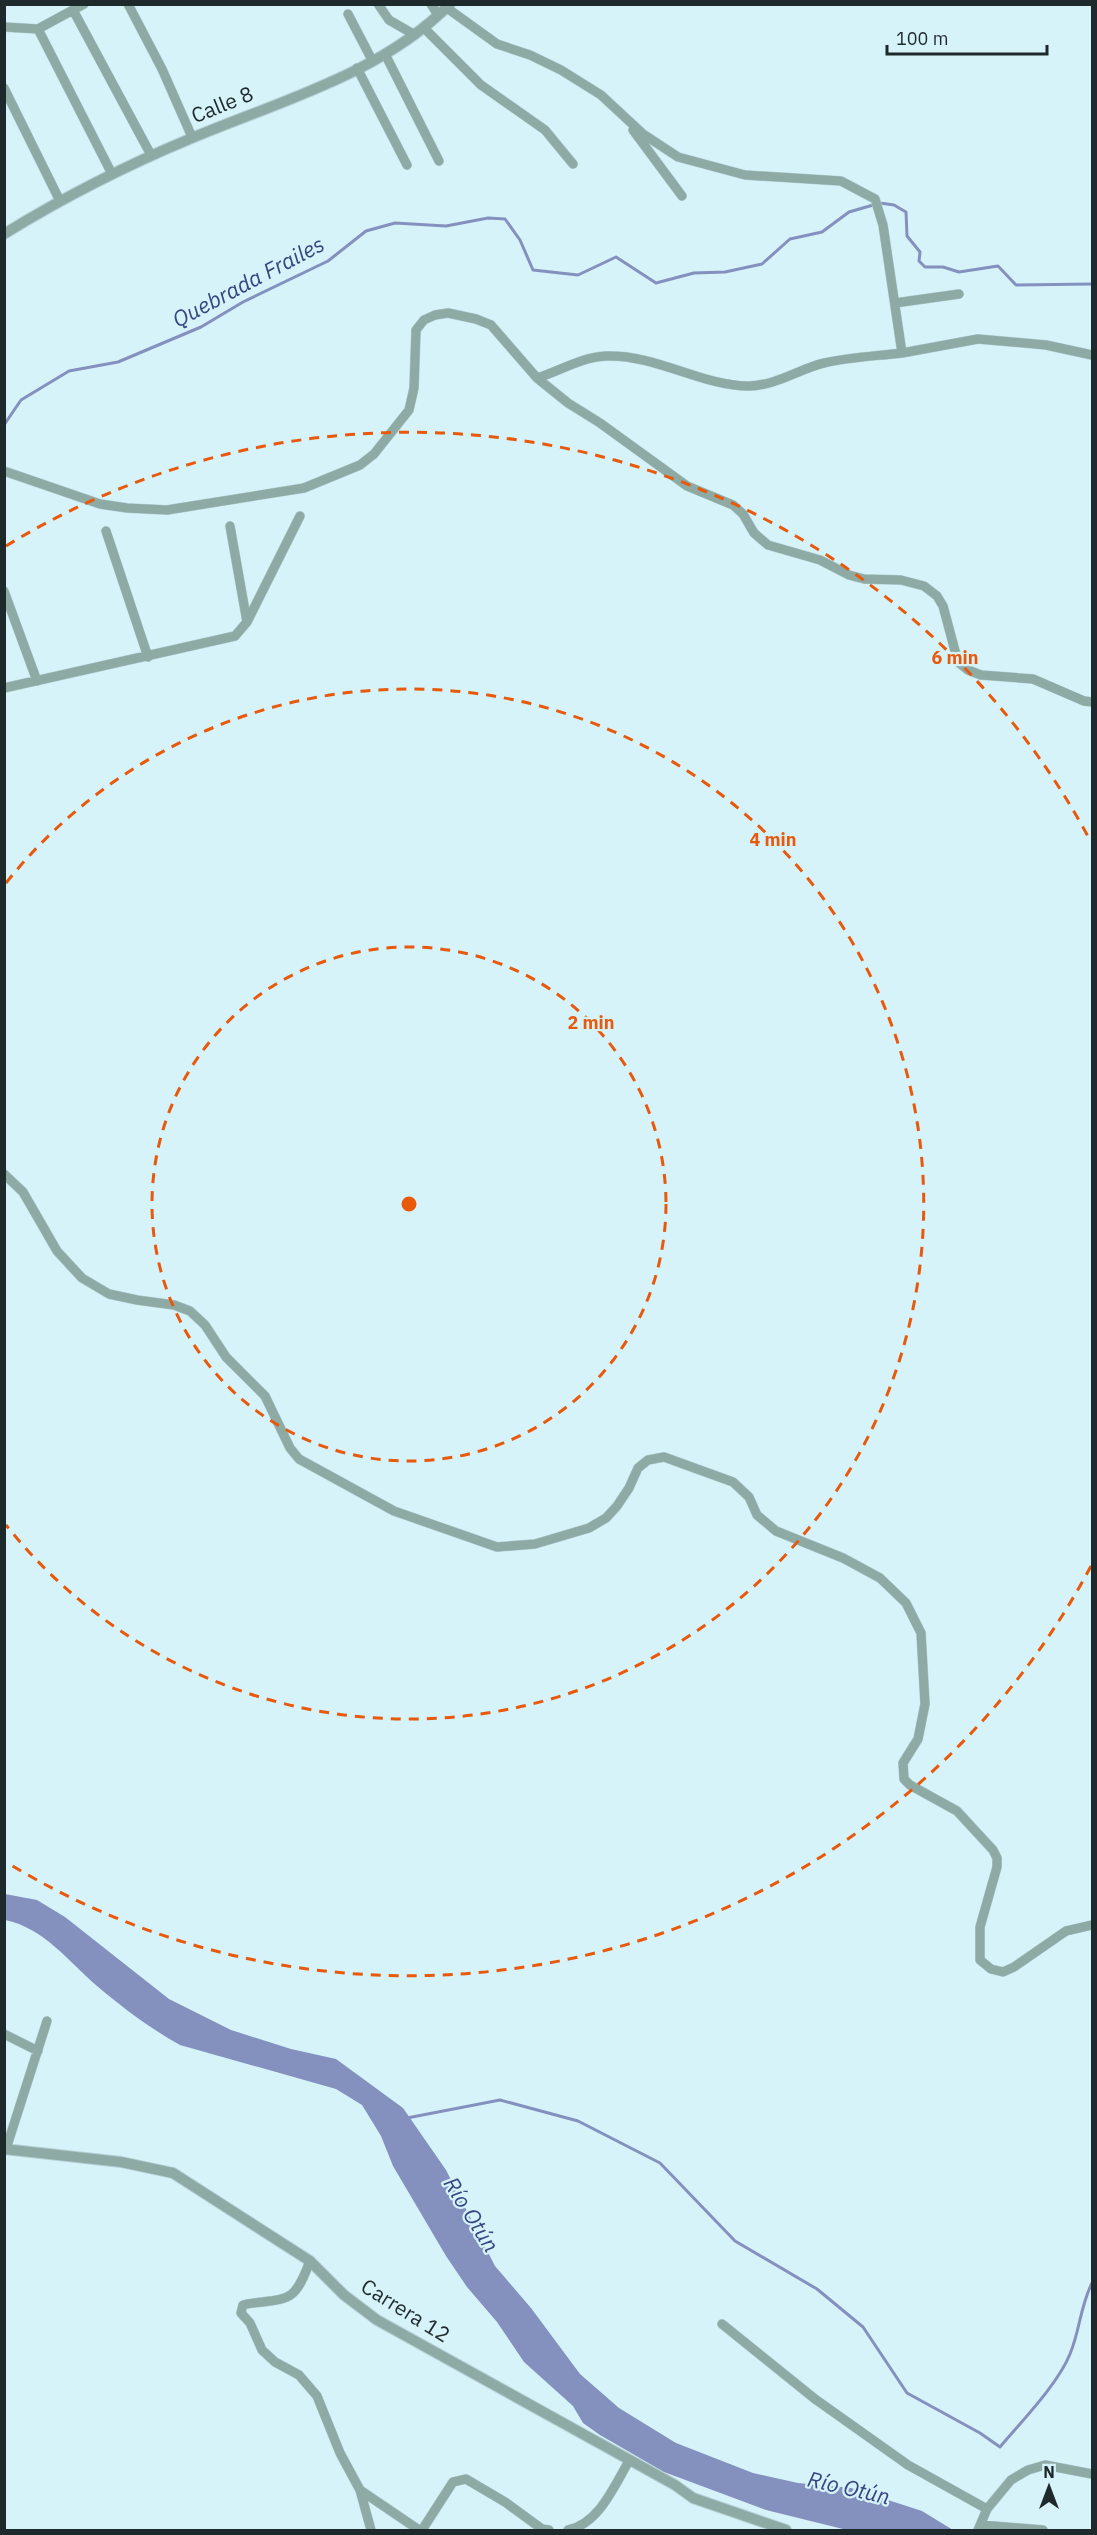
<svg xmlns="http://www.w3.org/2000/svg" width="1097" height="2535" font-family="'IBM Plex Sans',sans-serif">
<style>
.water{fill:#8491bf}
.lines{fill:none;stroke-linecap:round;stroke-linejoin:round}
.stream{stroke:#8491bf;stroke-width:3}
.minor-casing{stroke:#b5cfd5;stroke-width:10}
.tertiary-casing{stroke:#b5cfd5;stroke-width:12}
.minor{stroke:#8eaaa5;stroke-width:9}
.tertiary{stroke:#8eaaa5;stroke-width:10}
.ring{fill:none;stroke:#e8590c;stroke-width:3;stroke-dasharray:10 8}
.labels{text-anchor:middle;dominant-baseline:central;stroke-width:4.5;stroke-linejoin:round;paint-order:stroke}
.street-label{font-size:21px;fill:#1e292c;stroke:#d6f3fa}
.water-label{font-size:22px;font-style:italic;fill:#374580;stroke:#d6f3fa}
.centre{fill:#e8590c;stroke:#d6f3fa;stroke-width:3}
.ring-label{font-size:18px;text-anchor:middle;font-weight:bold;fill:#e8590c;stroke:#d6f3fa;stroke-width:4.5;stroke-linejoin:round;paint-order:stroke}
</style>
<rect width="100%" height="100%" fill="#d6f3fa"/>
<path class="water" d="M5 1894 37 1900 65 1917 169 1999 231 2030 291 2049 336 2059 403 2108 446 2170 495 2266 531 2308 580 2374 619 2408 676 2443 753 2473 798 2483 851 2488 922 2511 953 2530H847L766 2510 664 2472 600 2435 583 2423 573 2406 524 2362 497 2322 467 2287 446 2256 393 2166 381 2136 362 2105 336 2089 180 2045C151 2029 123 2008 97 1986 68 1961 44 1928 5 1920Z"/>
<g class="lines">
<path class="stream" d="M4 425 21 400 69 371 118 362 201 327 243 302 328 261 366 231 395 223 446 226 488 218 505 219 520 240 533 270 578 275 616 257 656 283 694 273 725 272 762 264 790 239 822 232 849 212 880 203 894 205 906 212 907 236 920 252 919 261 925 267H943L959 272 998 266 1016 285 1092 284
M407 2118 500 2100 578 2121 660 2163 735 2241 817 2289 863 2327 907 2393 980 2433 1000 2447C1021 2422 1058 2384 1070 2354 1080 2330 1080 2307 1092 2283"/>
<g class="minor-casing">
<path id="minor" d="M128 4 162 69 192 137
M378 4 389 20 415 35
M431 4 438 15
M447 8 497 44 530 55 561 70 601 95 643 134 678 157 745 175 841 181 875 199 883 225 902 353C877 356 849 357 824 363 799 369 777 385 750 386 704 387 656 354 606 356 581 357 560 371 537 378
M73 10 151 155
M348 14 372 60
M4 27 38 29 84 4
M424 28 481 85 545 130 573 164
M38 29 112 174
M385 54 439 161
M357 68 407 165
M4 88 60 201
M633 130 682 196
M895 303 959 294
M902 353 978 339 1046 345 1092 355
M4 471 100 504 127 508 167 510 304 488 360 465 374 454 409 410 414 388 416 330 424 320 435 315 448 313 476 319 491 325 537 378 568 403 600 423 687 486 733 505 743 514 754 533 768 545 820 560 849 575 864 579 901 580 924 586 937 596 943 606 958 662 968 670 981 675 1033 679 1084 701 1092 702
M106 531 148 657
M4 591 37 681
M247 622 300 516
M4 688 235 636 247 622 230 526
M4 1174 23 1192 57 1251 82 1278 109 1294 137 1300 174 1305 190 1311 205 1325 226 1357 265 1396 290 1448 299 1459 394 1511 497 1547 535 1544 589 1528 606 1518 617 1506 629 1488 638 1468 648 1460 664 1457 733 1482 749 1497 757 1515 776 1531 843 1558 880 1578 906 1603 921 1633 925 1704 918 1739 903 1763 904 1779 910 1785 957 1811 993 1850 997 1858V1867L980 1927V1960L991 1969 1003 1972 1014 1967 1066 1931 1092 1925
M4 2034 38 2051
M6 2149 47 2021
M310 2261C294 2304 289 2298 247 2304L243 2305 241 2313 250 2323 262 2350 275 2362 299 2375 317 2396 340 2453 360 2490 371 2530
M722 2324 815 2399 908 2465 987 2509
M360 2490 419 2530
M981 2525 1043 2530
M422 2530 453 2482 466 2479 505 2502 542 2529 549 2530
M568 2530C599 2524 614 2486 629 2461
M978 2530 987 2509 1011 2480 1028 2470 1045 2465 1092 2474"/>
</g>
<g class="tertiary-casing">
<path id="tertiary" d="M4 234C64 197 127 165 192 138 280 101 381 74 450 4
M4 2149 121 2162 173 2173 310 2261 344 2295 377 2320 675 2485 693 2498 786 2530"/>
</g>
<use href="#minor" class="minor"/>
<use href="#tertiary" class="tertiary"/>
</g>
<g class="ring">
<circle cx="409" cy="1204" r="257"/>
<path d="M6 883A515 515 0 1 1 6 1525"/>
<path d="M1091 1566A772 772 0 0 1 6 1862M6 546A772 772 0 0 1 1091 842"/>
</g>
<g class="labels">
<g class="street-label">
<text transform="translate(222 104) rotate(-22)">Calle 8</text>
<text transform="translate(406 2310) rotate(32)">Carrera 12</text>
</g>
<g class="water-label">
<text transform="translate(248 281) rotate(-28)">Quebrada Frailes</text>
<text transform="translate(472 2214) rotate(58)">Río Otún</text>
<text transform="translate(849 2487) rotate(13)">Río Otún</text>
</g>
</g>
<circle cx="409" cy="1204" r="9" class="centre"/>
<g class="ring-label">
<text x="955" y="664">6 min</text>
<text x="773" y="846">4 min</text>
<text x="591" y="1029">2 min</text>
</g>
<rect width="1097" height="2535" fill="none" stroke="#1e292c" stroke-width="12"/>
<g transform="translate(1049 2487)" stroke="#d6f3fa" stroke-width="4.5" paint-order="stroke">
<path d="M0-4.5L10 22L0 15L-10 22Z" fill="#1e292c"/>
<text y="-9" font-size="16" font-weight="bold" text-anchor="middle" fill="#1e292c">N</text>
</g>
<path d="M887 45v9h160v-9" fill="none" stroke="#1e292c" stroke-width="3"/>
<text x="896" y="45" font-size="18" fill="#1e292c" stroke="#d6f3fa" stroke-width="4.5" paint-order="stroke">100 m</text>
</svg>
